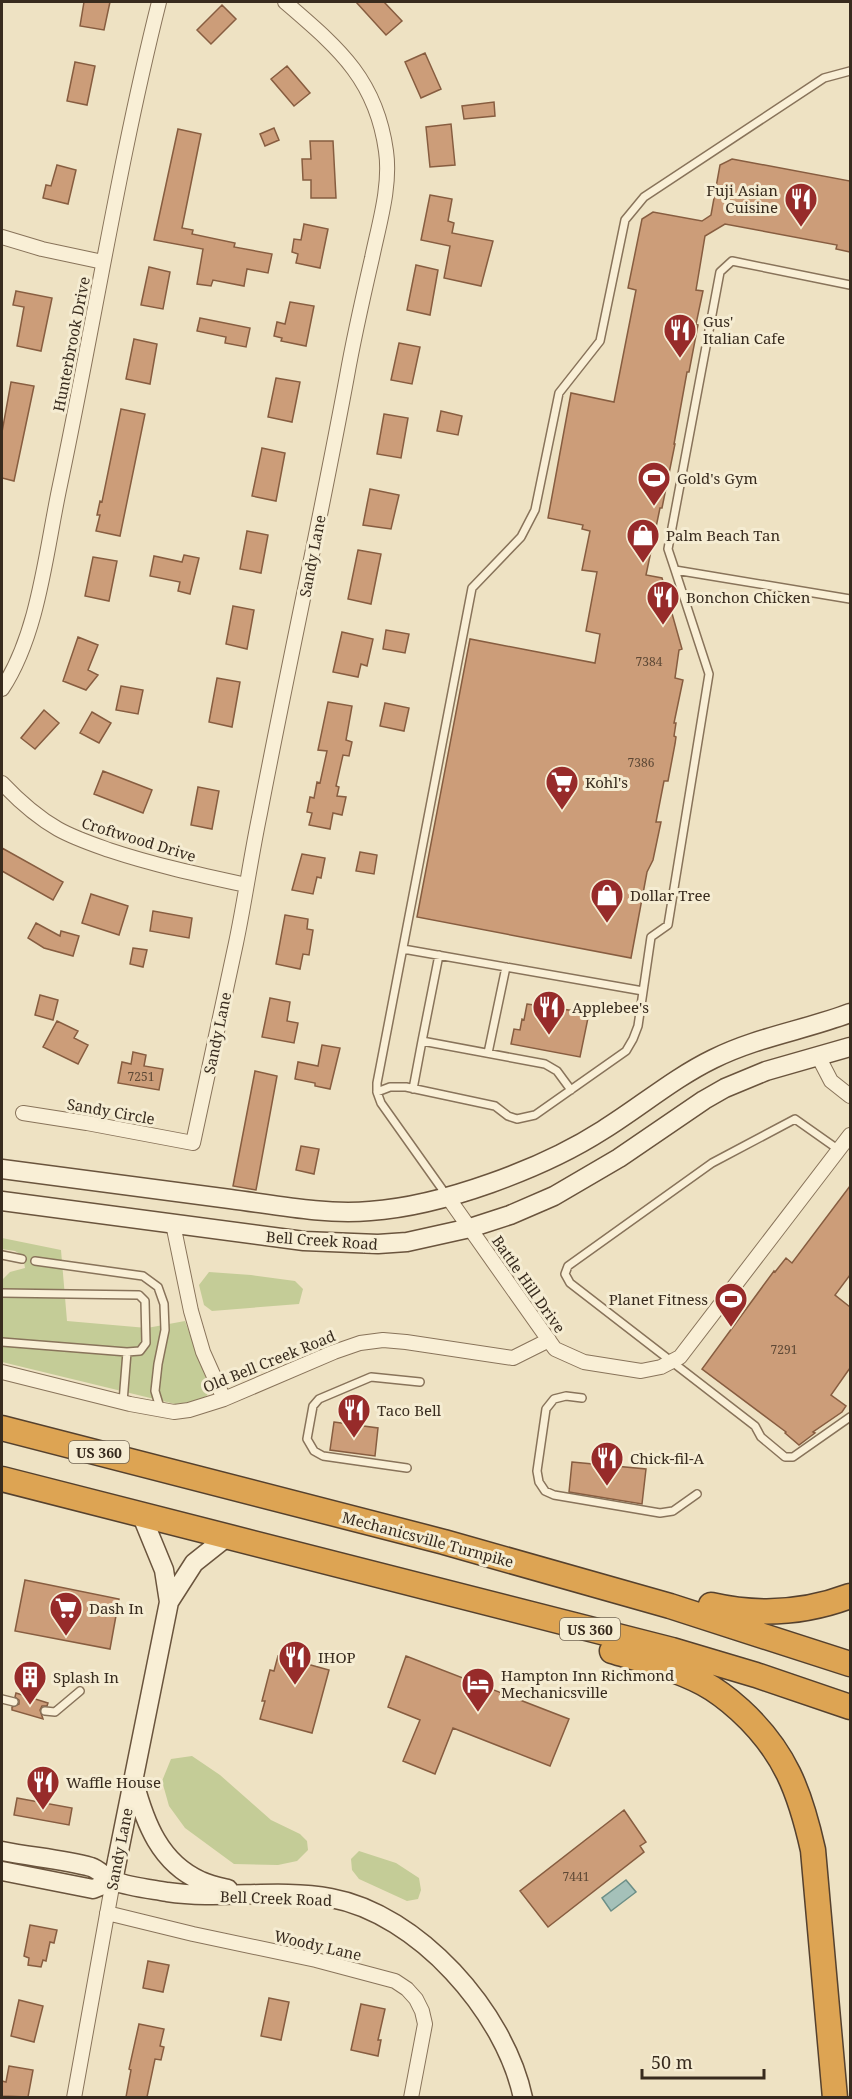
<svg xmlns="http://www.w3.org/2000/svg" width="852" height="2099" font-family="'Noto Serif',serif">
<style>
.green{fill:#c4cc97}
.water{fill:#a5c1b9;stroke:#6c8f87;stroke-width:1.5}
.building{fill:#cc9d79;stroke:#875d40;stroke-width:1.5}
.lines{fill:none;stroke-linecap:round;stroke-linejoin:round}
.lane-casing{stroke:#88735a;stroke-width:10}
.street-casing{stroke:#88735a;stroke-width:16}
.secondary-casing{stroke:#6a543d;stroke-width:21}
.highway-casing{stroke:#55412e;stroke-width:27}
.lane{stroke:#f9efd6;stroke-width:7}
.street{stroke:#f9efd6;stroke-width:14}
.secondary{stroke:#f9efd6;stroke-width:18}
.highway{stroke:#dda453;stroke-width:24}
.labels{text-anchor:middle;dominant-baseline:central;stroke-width:6;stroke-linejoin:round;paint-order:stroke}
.number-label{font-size:12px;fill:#5d4835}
.shield{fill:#f5ecd2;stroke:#716554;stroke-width:1.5}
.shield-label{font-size:14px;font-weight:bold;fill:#382b1e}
.poi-label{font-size:15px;fill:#382b1e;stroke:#f5ecd2;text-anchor:start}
.street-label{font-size:15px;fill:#382b1e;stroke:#f5ecd2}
</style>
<rect width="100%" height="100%" fill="#eee2c3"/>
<path class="green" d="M2 1238 61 1250 67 1321 147 1328 185 1321 210 1389C207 1403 187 1402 175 1404L2 1362V1280L10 1272 25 1268 23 1256 15 1251 2 1249Z
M209 1272 251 1275 295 1281 303 1289 299 1304 212 1311 204 1305 199 1285Z
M192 1756 220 1775 271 1820 300 1834 307 1841 308 1850 297 1861 278 1865 234 1864 185 1828 169 1806 162 1781 171 1759Z
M359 1851 396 1863 419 1878 421 1890 418 1899 407 1901 359 1879 352 1870 351 1859Z"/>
<path class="water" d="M626 1880 636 1892 611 1911 602 1898Z"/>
<path class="building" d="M84 2H110L104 30 80 26Z
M356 2H384L402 21 386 35Z
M222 5 236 19 211 44 197 30Z
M425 53 441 89 421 98 405 62Z
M75 62 95 66 87 105 67 101Z
M287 66 310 93 294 106 271 79Z
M494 102 495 116 464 119 462 106Z
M451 124 455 165 430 167 426 127Z
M274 128 279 140 265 146 260 134Z
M178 129 201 134 182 228 193 230 192 234 235 243 234 247 272 254 268 273 247 269 244 286 213 280 211 286 197 284 203 249 154 240Z
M310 141H333L336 198H311V180H303L302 159H311Z
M732 159 850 181V252L836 249 837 245 725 224 705 236 696 290 703 291 696 324 698 325 689 372H687L674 444H675L662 508H660L646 575 662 578 682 649 679 650 675 678 683 680 674 723H676L674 736 676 737 675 744 668 781H664L656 822H661L653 860 647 872 631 958 417 917 470 639 595 663 600 634 586 631 597 572 582 570 590 531 582 529 583 525 548 518 571 393 614 402 636 290 628 288 642 219 653 212 702 221 711 215 720 165Z
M57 165 76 170 68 204 43 198 46 185 51 186Z
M430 195 452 199 448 221 454 223 452 233 493 241 481 286 444 278 450 246 421 240Z
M304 224 328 229 320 268 296 263 298 254 292 252 294 239 301 240Z
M416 265 438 270 430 315 407 310Z
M149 267 170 272 163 309 141 305Z
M16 291 52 298 41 351 17 346 24 307 13 305Z
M290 302 314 306 306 346 281 341 282 338 274 336 277 322 285 324Z
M200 318 250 328 246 347 225 343 226 337 197 331Z
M134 339 157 344 150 384 126 379Z
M399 343 420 347 412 384 391 380Z
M276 378 300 382 292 422 268 417Z
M11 382 34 386 14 481 2 478V432Z
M121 409 145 414 120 536 96 531 100 515H97L100 501 102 502Z
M441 411 462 416 458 435 437 431Z
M384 414 408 418 401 458 377 454Z
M262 448 285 453 276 501 252 496Z
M370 489 399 495 391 529 363 525Z
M247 531 268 535 261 573 240 569Z
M358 550 381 554 371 604 348 599Z
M184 555 199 558 190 594 178 591 180 582 150 576 154 556 182 562Z
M93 557 117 561 109 601 85 596Z
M233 606 254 610 247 649 226 644Z
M386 630 409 634 405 653 383 649Z
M342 632 373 639 367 666 361 664 358 677 333 672Z
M78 637 98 645 88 670 98 675 86 690 63 681Z
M217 678 240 682 232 727 209 722Z
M121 686 143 690 138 714 116 710Z
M328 702 352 706 346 740 352 742 349 756 343 755 336 786 339 787 337 796 346 797 342 815 333 813 330 829 309 825 312 813 307 812 310 797 314 798 317 782 320 783 327 751 318 750Z
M385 703 409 708 404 731 380 726Z
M44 710 59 723 35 749 21 738Z
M92 712 111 723 99 743 80 733Z
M103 771 152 790 143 813 94 794Z
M198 787 219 791 212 829 191 825Z
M2 848 63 882 53 900 2 871Z
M360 852 377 855 374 874 356 871Z
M302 854 325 858 321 878 317 877 313 894 292 890Z
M91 894 128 906 119 935 82 923Z
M153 911 192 918 189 938 150 931Z
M285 915 308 919 307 929 313 930 309 955 303 954 300 969 276 964Z
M36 923 60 936 61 931 79 936 73 956 44 948 28 938Z
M133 948 147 950 143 967 130 964Z
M40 995 58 1000 53 1020 35 1015Z
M270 998 290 1002 287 1021 298 1023 294 1043 262 1037Z
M527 1004 589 1013 580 1057 511 1044 514 1029 520 1030 522 1019 524 1020Z
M57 1021 78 1031 74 1038 88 1045 78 1064 43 1047Z
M322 1045 340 1048 330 1089 315 1086V1083L295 1079 298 1062 318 1066Z
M133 1052 146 1055 144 1066 163 1069 159 1090 118 1083 122 1062 131 1064Z
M255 1071 277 1076 256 1190 233 1186Z
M301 1146 319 1149 314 1174 296 1170Z
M850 1186V1275L835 1295 850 1307V1368L831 1395 846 1406 842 1412 813 1432 815 1433 799 1445 785 1433 786 1432 702 1369 774 1271 775 1272 786 1258 792 1263Z
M334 1422 378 1428 375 1456 330 1450Z
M572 1462 646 1469 642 1504 569 1492Z
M25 1580 119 1599 110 1649 15 1631Z
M278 1656 329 1670 312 1733 260 1719 265 1701H262L270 1670 274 1671Z
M406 1656 569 1719 550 1766 453 1728 435 1774 403 1761 420 1720 388 1707Z
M16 1693 48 1703 47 1706H42L40 1710 43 1719 12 1710V1707L19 1704V1700L15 1697Z
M17 1798 72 1808 69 1825 14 1815Z
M624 1810 646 1842 640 1846 644 1852 548 1927 520 1891Z
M30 1925 57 1930 54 1943 50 1942 46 1961 43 1960 41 1967 28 1965 29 1958 24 1956Z
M148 1961 169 1965 163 1992 143 1988Z
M269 1998 289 2002 281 2040 261 2036Z
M19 2000 43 2006 34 2042 11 2036Z
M361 2004 385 2009 378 2040H381L378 2056 351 2050Z
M139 2024 164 2029 160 2046 164 2047 161 2060 155 2059 147 2097H126L131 2070 129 2069Z
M9 2066 33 2070 28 2097 2 2096V2081L6 2082Z"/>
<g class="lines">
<g class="lane-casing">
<path id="lane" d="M850 285 732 261 720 272 668 549 675 570 850 599
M403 949 643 991
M439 955 422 1041 545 1064 557 1071 571 1090
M488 1053 506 967
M413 1089 422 1041
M377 1092 390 1087H406L495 1106 508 1116 517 1119 535 1115 626 1051 633 1039 638 1026 651 937 668 925 709 674 675 570
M839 1150 795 1119 712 1163 568 1266 565 1274 570 1283 755 1426 761 1437 785 1457H793L850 1417
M447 1196 381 1103 377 1092V1083L472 588 521 537 535 510 559 393 600 341 625 220 644 197 824 78 850 71
M2 1255 22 1259
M35 1261 143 1276 158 1287 164 1304 165 1330 158 1364 155 1391 161 1411
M2 1293 139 1295 145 1301 146 1343 140 1351 127 1352 2 1342
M582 1398 566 1396 554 1399 546 1409 537 1471 539 1482 545 1491 554 1495 660 1513 673 1511 697 1494
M123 1402 127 1352
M407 1468 323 1456 314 1451 307 1439 313 1406 319 1399 371 1377 420 1382
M2 1699 14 1702
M45 1711 55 1712 80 1691"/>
</g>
<g class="street-casing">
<path id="street" d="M2 237 42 249 103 262
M2 689C39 633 46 550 60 485 94 324 119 161 159 2
M2 783C19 801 37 817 58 829 74 838 92 844 109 850 154 865 200 875 246 885
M818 1056 831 1081 850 1096
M23 1113 87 1123 193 1143C207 1076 222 1010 236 943 245 900 251 856 260 813 288 667 320 522 347 376 354 336 363 297 372 258 379 224 391 186 386 151 376 78 337 47 285 2
M447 1196 555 1349 584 1362 641 1371 661 1367 680 1357 850 1135
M173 1224 191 1311 203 1352 224 1399
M2 1372 130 1404 174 1412 189 1410 224 1399 334 1352 360 1343 383 1340 406 1342 513 1358 549 1340
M107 1913 193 1934 316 1960 395 1981 407 1989 416 1999 422 2011 425 2024 411 2098
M74 2098 113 1881"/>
</g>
<g class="secondary-casing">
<path id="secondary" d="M2 1169C78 1179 154 1189 230 1199 276 1205 324 1215 370 1211 442 1206 542 1169 603 1130 640 1107 674 1078 713 1059 757 1037 805 1030 850 1013
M2 1201 304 1241 378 1244 407 1242 470 1228 510 1215 554 1196 619 1158 704 1100 725 1088 766 1071 850 1047
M141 1514 164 1570 169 1602
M134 1782C145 1823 160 1863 201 1881 209 1885 219 1887 228 1889
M2 1851C31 1857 62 1859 91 1867 100 1870 105 1878 114 1881 130 1887 150 1889 167 1892 221 1900 277 1888 331 1898 418 1914 505 2012 523 2098
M2 1871 93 1889 113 1881
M113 1881 169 1602 194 1563 228 1536"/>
</g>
<g class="highway-casing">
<path id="highway" d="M2 1428 444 1542 670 1606 850 1664
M2 1479 672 1650 756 1675 850 1707
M711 1605C759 1616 805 1613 850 1596
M612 1651C642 1660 674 1668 703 1683 716 1690 729 1700 740 1710 785 1751 800 1792 813 1850L835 2098"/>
</g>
<use href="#lane" class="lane"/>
<use href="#street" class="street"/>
<use href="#secondary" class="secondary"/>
<use href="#highway" class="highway"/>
</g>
<defs>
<g id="restaurant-pin" transform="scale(1.725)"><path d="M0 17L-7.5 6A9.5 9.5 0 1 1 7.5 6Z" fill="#972b2a" stroke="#f5ecd2"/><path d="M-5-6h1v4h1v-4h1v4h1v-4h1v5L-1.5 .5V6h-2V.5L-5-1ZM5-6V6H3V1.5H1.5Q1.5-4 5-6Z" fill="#fff"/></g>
<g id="stadium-pin" transform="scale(1.725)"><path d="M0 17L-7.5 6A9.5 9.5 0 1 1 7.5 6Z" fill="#972b2a" stroke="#f5ecd2"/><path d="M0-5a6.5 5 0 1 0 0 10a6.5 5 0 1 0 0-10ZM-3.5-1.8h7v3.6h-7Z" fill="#fff"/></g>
<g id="shop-pin" transform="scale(1.725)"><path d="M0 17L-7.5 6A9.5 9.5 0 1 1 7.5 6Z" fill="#972b2a" stroke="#f5ecd2"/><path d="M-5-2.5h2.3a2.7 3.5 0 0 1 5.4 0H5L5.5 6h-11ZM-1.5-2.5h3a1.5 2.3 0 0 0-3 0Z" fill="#fff"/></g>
<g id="supermarket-pin" transform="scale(1.725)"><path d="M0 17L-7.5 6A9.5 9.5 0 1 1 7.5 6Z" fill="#972b2a" stroke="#f5ecd2"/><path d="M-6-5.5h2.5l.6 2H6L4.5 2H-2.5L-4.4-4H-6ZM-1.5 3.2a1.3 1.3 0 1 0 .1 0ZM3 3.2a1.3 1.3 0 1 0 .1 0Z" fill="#fff"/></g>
<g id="building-pin" transform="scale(1.725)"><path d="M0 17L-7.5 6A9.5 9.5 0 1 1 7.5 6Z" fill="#972b2a" stroke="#f5ecd2"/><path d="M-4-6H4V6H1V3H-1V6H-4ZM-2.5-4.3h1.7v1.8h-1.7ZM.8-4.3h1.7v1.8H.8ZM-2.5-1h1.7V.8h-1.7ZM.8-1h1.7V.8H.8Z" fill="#fff"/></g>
<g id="hotel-pin" transform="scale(1.725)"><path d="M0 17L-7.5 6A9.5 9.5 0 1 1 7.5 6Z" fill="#972b2a" stroke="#f5ecd2"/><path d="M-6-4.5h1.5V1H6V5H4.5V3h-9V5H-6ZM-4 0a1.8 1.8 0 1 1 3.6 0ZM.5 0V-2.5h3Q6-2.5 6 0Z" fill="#fff"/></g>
</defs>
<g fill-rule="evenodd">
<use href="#restaurant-pin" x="801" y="199"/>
<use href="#restaurant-pin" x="680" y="330"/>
<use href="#stadium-pin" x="654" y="478"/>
<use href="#shop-pin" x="643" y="535"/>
<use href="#restaurant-pin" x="663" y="597"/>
<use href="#supermarket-pin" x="562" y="782"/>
<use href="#shop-pin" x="607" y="895"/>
<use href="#restaurant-pin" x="549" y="1007"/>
<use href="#stadium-pin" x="731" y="1299"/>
<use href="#restaurant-pin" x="354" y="1410"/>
<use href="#restaurant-pin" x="607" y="1458"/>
<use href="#supermarket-pin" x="66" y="1608"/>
<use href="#restaurant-pin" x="295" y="1657"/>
<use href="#building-pin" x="30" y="1677"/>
<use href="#hotel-pin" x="478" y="1684"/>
<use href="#restaurant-pin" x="43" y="1782"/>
</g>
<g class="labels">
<g class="number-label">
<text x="649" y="661">7384</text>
<text x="641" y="762">7386</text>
<text x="141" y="1076">7251</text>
<text x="784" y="1349">7291</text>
<text x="576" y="1876">7441</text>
</g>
<g class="shield">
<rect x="69" y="1441" width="60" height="22" rx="4.5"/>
<rect x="560" y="1618" width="60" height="22" rx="4.5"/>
</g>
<g class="shield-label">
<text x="99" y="1452">US 360</text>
<text x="590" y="1629">US 360</text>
</g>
<g class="poi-label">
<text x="778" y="190" text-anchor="end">Fuji Asian<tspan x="778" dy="17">Cuisine</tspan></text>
<text x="703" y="321">Gus'<tspan x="703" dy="17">Italian Cafe</tspan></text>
<text x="677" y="478">Gold's Gym</text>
<text x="666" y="535">Palm Beach Tan</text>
<text x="686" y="597">Bonchon Chicken</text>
<text x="585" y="782">Kohl's</text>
<text x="630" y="895">Dollar Tree</text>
<text x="572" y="1007">Applebee's</text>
<text x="708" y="1299" text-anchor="end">Planet Fitness</text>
<text x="377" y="1410">Taco Bell</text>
<text x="630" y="1458">Chick-fil-A</text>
<text x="89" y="1608">Dash In</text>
<text x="318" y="1657">IHOP</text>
<text x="501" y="1675">Hampton Inn Richmond<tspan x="501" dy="17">Mechanicsville</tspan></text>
<text x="53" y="1677">Splash In</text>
<text x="66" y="1782">Waffle House</text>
</g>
<g class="street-label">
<text transform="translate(71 344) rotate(-79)">Hunterbrook Drive</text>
<text transform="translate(312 556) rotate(-79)">Sandy Lane</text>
<text transform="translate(139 839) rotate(17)">Croftwood Drive</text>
<text transform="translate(217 1033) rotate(-78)">Sandy Lane</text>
<text transform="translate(111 1111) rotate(10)">Sandy Circle</text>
<text transform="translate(322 1240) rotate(4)">Bell Creek Road</text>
<text transform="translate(529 1284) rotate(55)">Battle Hill Drive</text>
<text transform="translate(269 1361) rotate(-22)">Old Bell Creek Road</text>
<text transform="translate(428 1539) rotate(15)">Mechanicsville Turnpike</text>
<text transform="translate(119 1849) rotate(-79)">Sandy Lane</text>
<text transform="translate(276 1898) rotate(2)">Bell Creek Road</text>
<text transform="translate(318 1945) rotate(13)">Woody Lane</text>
</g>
</g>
<rect width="852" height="2099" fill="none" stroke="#382b1e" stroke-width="6"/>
<path d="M642 2069v9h122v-9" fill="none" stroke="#382b1e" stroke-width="3"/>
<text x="651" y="2069" font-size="18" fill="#382b1e" stroke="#f5ecd2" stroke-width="4.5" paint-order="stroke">50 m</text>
</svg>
